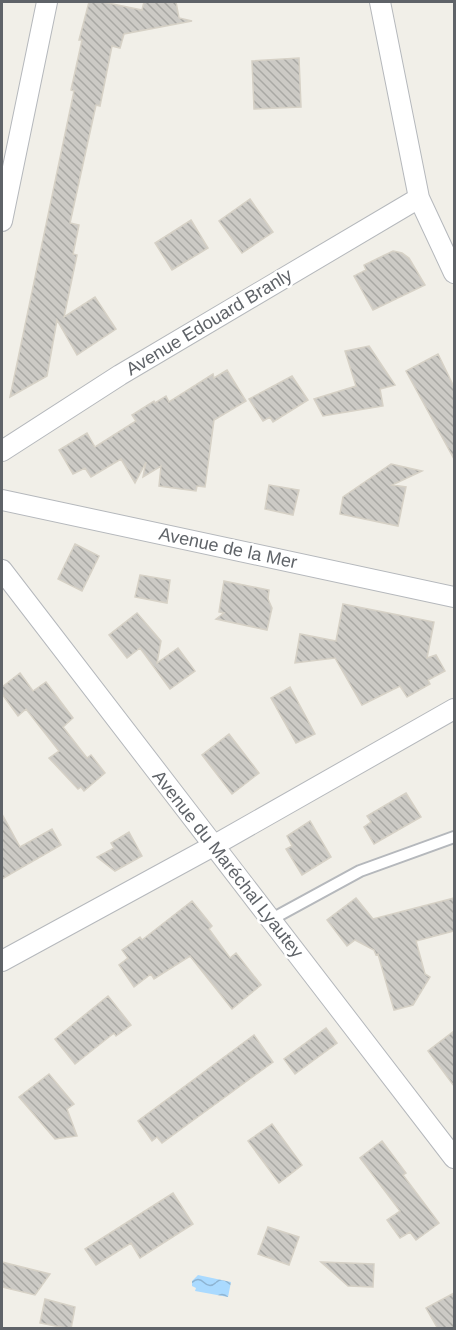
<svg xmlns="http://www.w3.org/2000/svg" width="456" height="1330" font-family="Helvetica,sans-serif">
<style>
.water{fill:url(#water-waves)}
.building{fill:url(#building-back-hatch);stroke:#d6d1c6;stroke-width:1.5}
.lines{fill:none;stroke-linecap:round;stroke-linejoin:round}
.service-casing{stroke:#b5b8bc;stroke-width:14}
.minor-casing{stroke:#b5b8bc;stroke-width:22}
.service{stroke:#fff;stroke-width:10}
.minor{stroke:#fff;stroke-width:20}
.labels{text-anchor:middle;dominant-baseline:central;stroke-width:5;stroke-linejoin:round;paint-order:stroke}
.street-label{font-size:18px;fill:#5f6368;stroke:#fff}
</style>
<defs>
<pattern id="water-waves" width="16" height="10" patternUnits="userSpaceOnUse" patternTransform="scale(1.5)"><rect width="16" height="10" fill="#aadaff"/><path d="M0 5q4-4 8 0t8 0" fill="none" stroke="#8eb4d2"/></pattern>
<pattern id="building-back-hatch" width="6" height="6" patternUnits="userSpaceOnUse" patternTransform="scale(1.5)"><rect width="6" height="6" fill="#cccac5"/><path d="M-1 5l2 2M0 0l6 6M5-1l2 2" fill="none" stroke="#a9a8a4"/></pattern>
</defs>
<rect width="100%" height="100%" fill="#f1efe8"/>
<path class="water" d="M198 1275 231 1282 228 1297 195 1291 196 1288 192 1286V1281Z"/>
<path class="building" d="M89 2H103L142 10 144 2H176L179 18 192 21 124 34 120 48 112 46 100 106 96 105 70 223 79 225 73 254 77 255 64 317 95 297 116 329 77 355 57 320 47 376 10 397 74 91 71 90 82 40H79Z
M299 58 301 107 254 109 252 61Z
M250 199 273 232 242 253 219 221Z
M191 220 208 248 172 270 155 243Z
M393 251 402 253 409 258 425 285 373 310 354 276 366 270 364 265Z
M369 346 395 385 380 389 383 406 323 416 314 399 356 386 345 351Z
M438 354 454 387V459L406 371Z
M227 370 246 401 214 420 205 487 197 486 196 491 159 486 161 466 143 477 146 462 135 483 121 459 91 477 85 468 73 474 59 450 87 433 95 447 136 421 132 415 154 401 155 403 166 396 169 402 213 374 214 378Z
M292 376 308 400 273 422 270 417 263 421 249 399Z
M391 464 422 471 392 485 406 487 398 526 340 514 343 497Z
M269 485 299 490 293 515 265 509Z
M75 544 99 556 82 591 58 579Z
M140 575 170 580 167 603 135 597Z
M224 581 269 590 268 599 272 608 267 630 216 619 224 613 219 612Z
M343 604 434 622 427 658 436 655 445 671 428 680 430 684 407 697 400 686 362 705 335 658 295 663 300 634 336 641Z
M137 613 161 641 157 663 178 648 195 671 170 689 140 648 127 658 109 635Z
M20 673 33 691 46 682 73 718 63 727 87 758 91 755 105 773 84 791 81 787 78 789 49 758 59 751 26 709 18 716 2 694V687Z
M290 687 315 734 296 743 271 698Z
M229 734 259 773 232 794 202 755Z
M406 793 421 817 374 844 364 827 371 822 367 816Z
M2 814 20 847 52 829 61 845 2 879Z
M310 821 331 857 302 875 286 849 292 846 287 836Z
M129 832 142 856 115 871 97 857 114 848 111 843Z
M356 898 373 919 454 898V931L416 941 425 974 430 977 413 1005 394 1010 378 954 376 955 374 950 355 940 347 946 327 920Z
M192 901 212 926 209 929 230 958 236 953 261 985 232 1009 190 956 154 979 151 974 134 987 119 965 128 958 122 950 140 937 142 940Z
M108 996 131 1025 116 1036 114 1033 75 1064 55 1039Z
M326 1028 337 1043 295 1074 284 1059Z
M454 1031V1086L428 1051Z
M254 1035 273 1062 162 1143 157 1137 152 1141 138 1121Z
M49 1074 74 1104 67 1109 77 1136 55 1139 19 1097Z
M272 1124 302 1165 279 1183 248 1141Z
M382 1141 406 1173 403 1175 439 1223 416 1240 410 1232 400 1238 387 1220 400 1211 360 1158Z
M173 1193 193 1224 140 1258 131 1243 96 1265 85 1249Z
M268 1227 299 1237 289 1265 258 1254Z
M2 1262 50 1274 35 1295 2 1287Z
M321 1262 374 1264 373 1287 348 1286Z
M454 1293V1329H438L426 1308Z
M45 1299 75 1307 71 1329 40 1323Z"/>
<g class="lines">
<g class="service-casing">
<path id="service" d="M272 919 360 871 454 837"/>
</g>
<g class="minor-casing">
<path id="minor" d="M380 2 419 198 454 273
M2 221 47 2
M2 451 120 375 419 198
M2 500 454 597
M2 570 454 1158
M2 961 213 846 454 709"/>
</g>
<use href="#service" class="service"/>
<use href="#minor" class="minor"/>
</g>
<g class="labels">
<g class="street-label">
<text transform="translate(209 322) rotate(-31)">Avenue Edouard Branly</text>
<text transform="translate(228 548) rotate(12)">Avenue de la Mer</text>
<text transform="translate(228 864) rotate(52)">Avenue du Maréchal Lyautey</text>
</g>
</g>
<rect width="456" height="1330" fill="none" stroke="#5f6368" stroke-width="6"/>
</svg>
